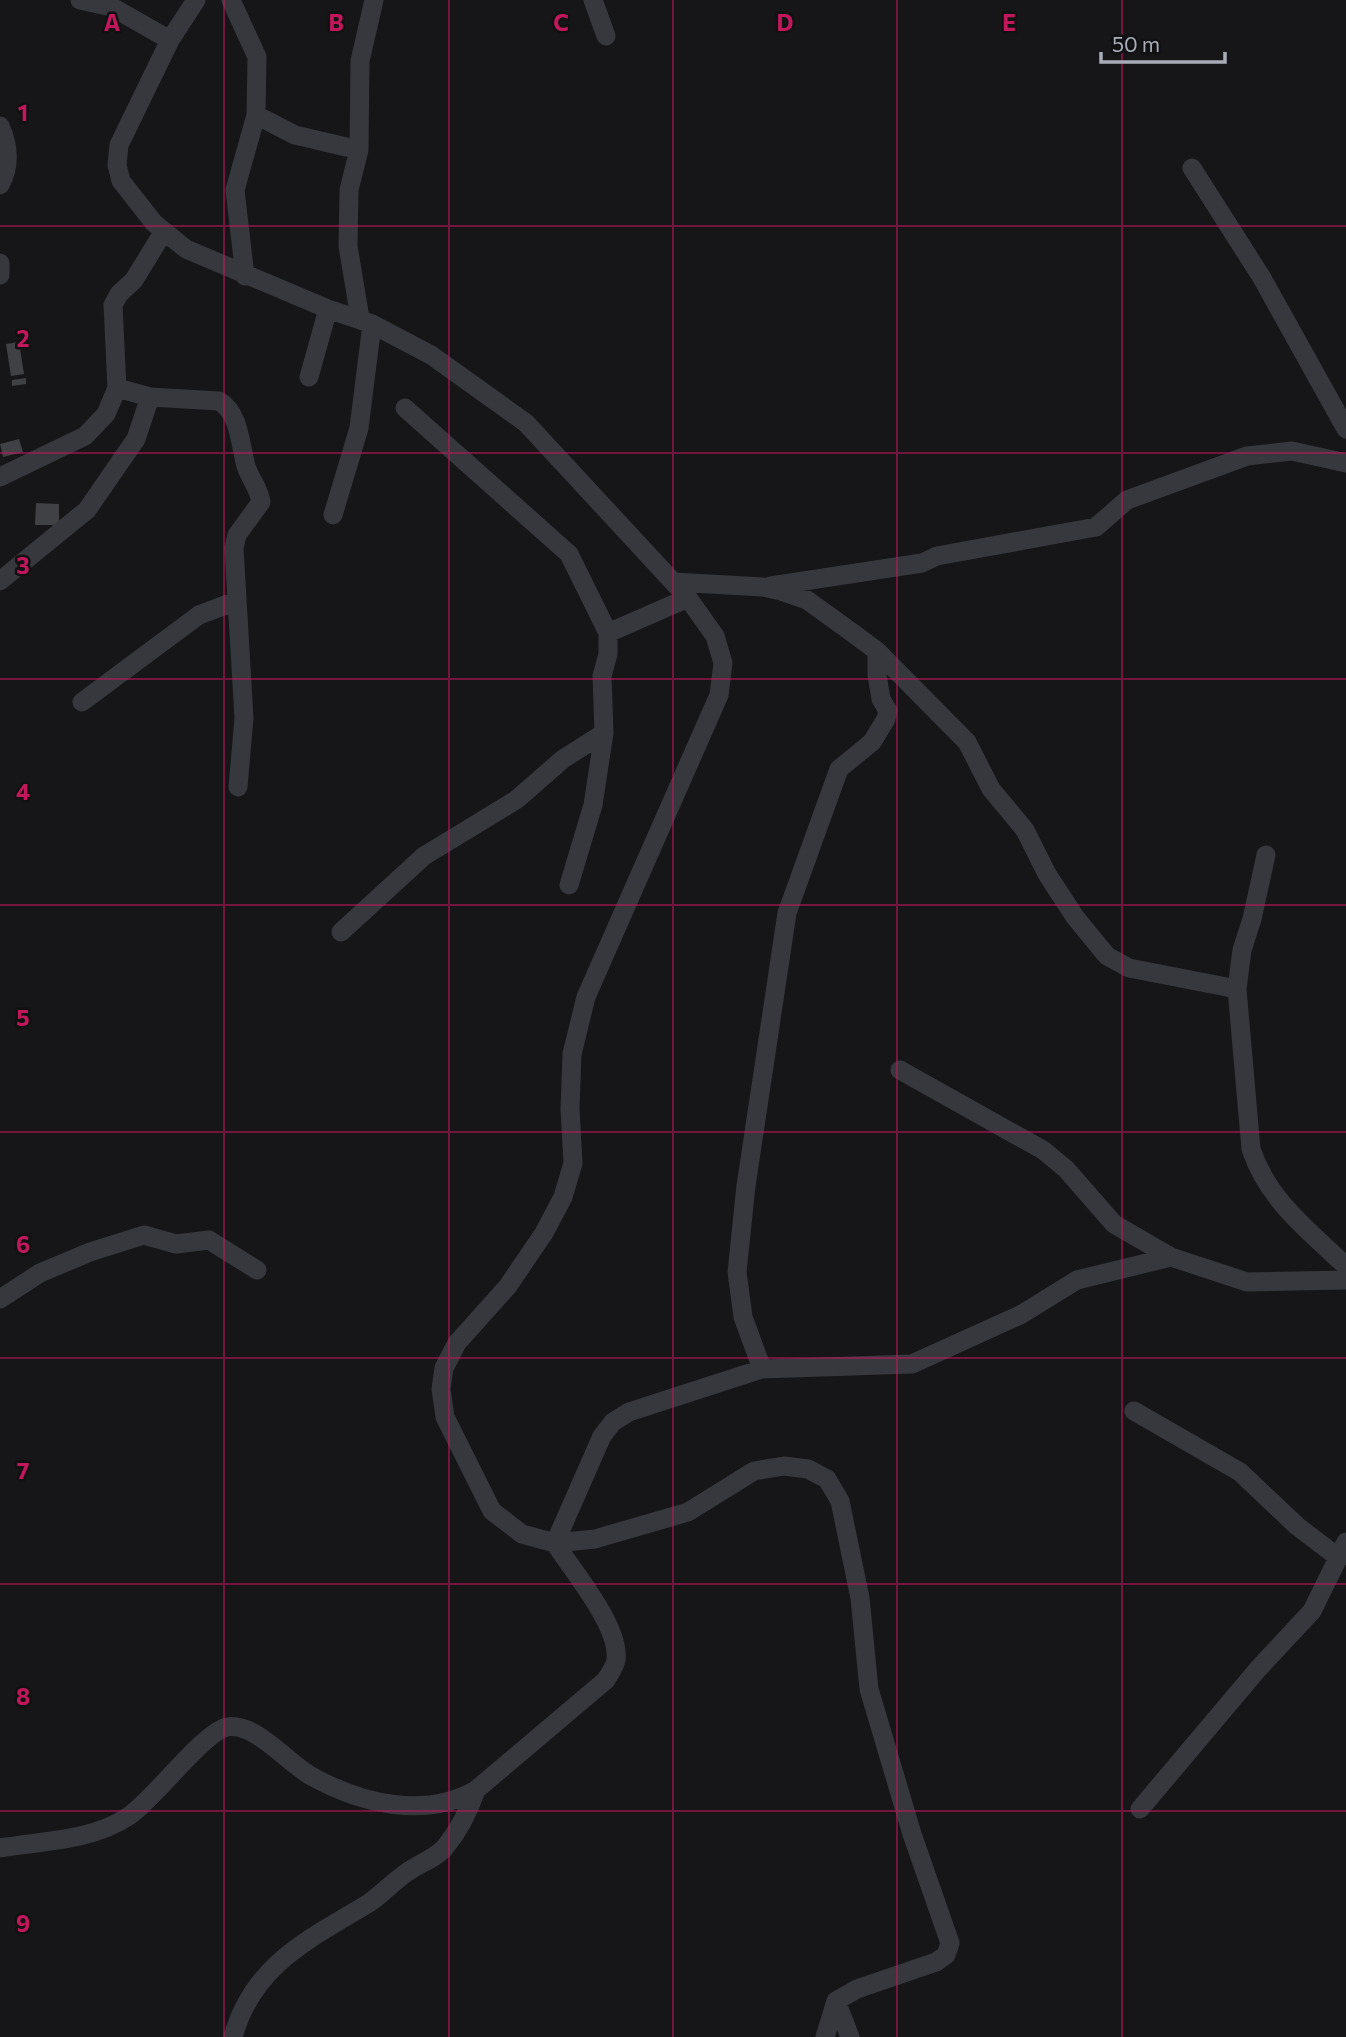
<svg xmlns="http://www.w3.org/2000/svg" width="1346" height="2037" font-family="Commissioner,sans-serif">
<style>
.building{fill:#404145}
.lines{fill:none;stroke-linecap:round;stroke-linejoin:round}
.minor{stroke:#37383d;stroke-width:19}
.grid{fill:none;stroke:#c2185b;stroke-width:2;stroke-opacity:0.55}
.grid-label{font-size:23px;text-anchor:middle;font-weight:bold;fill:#c2185b;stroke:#111113;stroke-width:5;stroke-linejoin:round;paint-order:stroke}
</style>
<rect width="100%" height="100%" fill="#161618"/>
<path class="building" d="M19 342 24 374 11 376 6 344Z
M26 378V384L12 386V380Z
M19 439 23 452 3 457 0 444Z
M36 503 59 504V525H35Z"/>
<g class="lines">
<path class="minor" d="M80 0 112 7 170 40
M196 0 170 40 119 145 117 165 121 181 154 223 186 249 328 309 372 324 431 355 526 423 688 598 715 636 723 663 719 695 586 997 572 1054 570 1109 573 1163 563 1197 544 1233 508 1286 457 1343 444 1368 441 1389 445 1417 492 1511 522 1534 555 1543 595 1539 688 1512 754 1471 784 1466 808 1469 827 1479 840 1501 860 1598 869 1689 912 1834 950 1943 946 1955 936 1962 857 1989 836 2001 825 2037
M231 0 257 57 256 115 295 135 359 150
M593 0 606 36
M0 126C9 146 11 165 0 185
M1192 168 1262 278 1346 429
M0 263V275
M245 276 235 190 256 115
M360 318 348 246 349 190 359 150 360 61 374 0
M309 377 328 309
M117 388 150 397 219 401C240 413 240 445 246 466 250 479 259 488 261 502L237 535 234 548 244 718 238 787
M405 408 569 554 608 633
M0 477 85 436 106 414 117 388 113 305 119 294 134 280 164 231
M333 515 359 428 372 324
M0 581 87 510 136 439 150 397
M673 582 763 587 781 591 807 600 850 631 877 651 967 742 991 789 1025 830 1047 874 1075 917 1107 956 1129 968 1237 989
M771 586 922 563 937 556 1096 527 1127 500 1247 456 1292 451 1346 463
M82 702 199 615 236 601
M1266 855 1252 919 1242 950 1237 989 1251 1149C1268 1200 1308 1230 1346 1266
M569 885 593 805 604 733 602 676 608 654V633L688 598
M341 932 424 856 516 800 563 759 604 733
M900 1070 1043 1150 1066 1169 1114 1224 1171 1257 1247 1282 1346 1280
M0 1299 40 1273 90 1252 144 1235 176 1244 209 1240 257 1270
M762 1369 743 1317 737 1272 746 1186 787 913 839 769 872 742 886 719 888 711 881 699 877 675V651
M1134 1411 1240 1472 1297 1526 1339 1558
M555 1543 602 1436 613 1422 629 1412 762 1369 912 1364 1022 1314 1077 1280 1171 1257
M1140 1809 1258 1669 1312 1611 1346 1542
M0 1848C42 1841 92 1841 129 1816 154 1799 204 1732 227 1727 256 1722 289 1765 313 1777 362 1804 425 1819 476 1790L606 1680C609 1674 615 1667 616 1660 620 1626 573 1572 555 1543
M836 2001 850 2037
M233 2037C253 1964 310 1939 369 1903 382 1894 393 1882 406 1873 418 1864 437 1858 446 1846 460 1829 469 1810 476 1790"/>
</g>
<path class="grid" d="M224 0V2037M449 0V2037M673 0V2037M897 0V2037M1122 0V2037M0 226H1346M0 453H1346M0 679H1346M0 905H1346M0 1132H1346M0 1358H1346M0 1584H1346M0 1811H1346"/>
<g class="grid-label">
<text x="112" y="31">A</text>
<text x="336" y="31">B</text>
<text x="561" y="31">C</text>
<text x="785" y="31">D</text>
<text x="1009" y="31">E</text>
<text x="23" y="121">1</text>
<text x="23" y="347">2</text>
<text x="23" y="574">3</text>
<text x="23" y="800">4</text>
<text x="23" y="1026">5</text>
<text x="23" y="1253">6</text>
<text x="23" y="1479">7</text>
<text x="23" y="1705">8</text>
<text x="23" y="1932">9</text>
</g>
<path d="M1101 52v10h124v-10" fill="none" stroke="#a8adb8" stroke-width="3.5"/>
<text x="1112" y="52" font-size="21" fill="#a8adb8" stroke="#111113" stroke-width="5" paint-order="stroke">50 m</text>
</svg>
